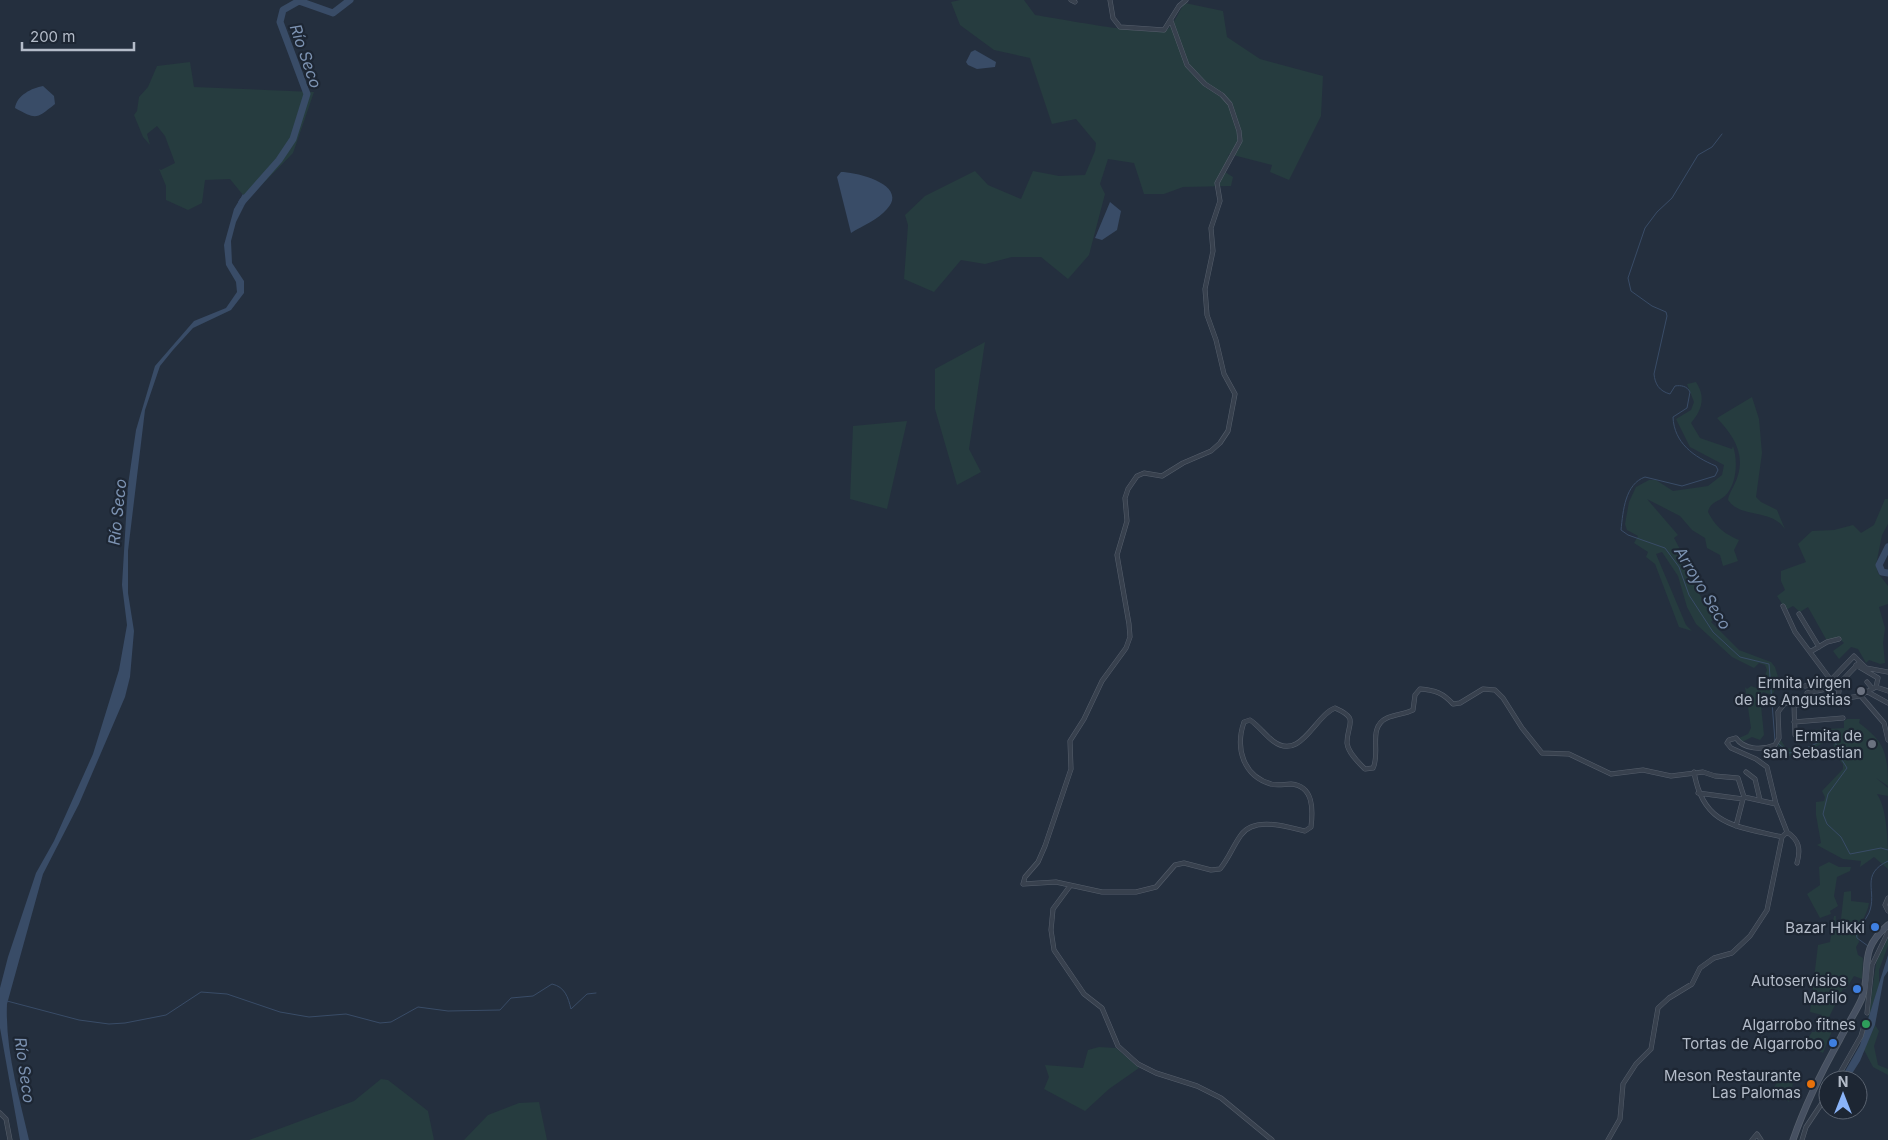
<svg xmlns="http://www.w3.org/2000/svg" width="1888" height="1140" font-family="Inter,sans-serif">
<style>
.green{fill:#263c3f}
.water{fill:#394c67}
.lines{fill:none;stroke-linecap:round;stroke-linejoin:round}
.stream{stroke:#394c67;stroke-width:1}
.river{stroke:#394c67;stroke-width:7}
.street-casing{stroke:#565f6c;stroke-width:5}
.secondary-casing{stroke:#565f6c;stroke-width:7}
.street{stroke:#38414e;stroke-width:4}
.secondary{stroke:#465061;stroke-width:5.5}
.worship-dot{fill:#6b7280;stroke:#1d2633;stroke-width:2}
.shop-dot{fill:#3f7fe0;stroke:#1d2633;stroke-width:2}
.leisure-dot{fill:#2e9e5b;stroke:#1d2633;stroke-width:2}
.food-dot{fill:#e8710a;stroke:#1d2633;stroke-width:2}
.labels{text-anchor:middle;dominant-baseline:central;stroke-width:4.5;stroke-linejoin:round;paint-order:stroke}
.poi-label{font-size:15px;fill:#b4bcc9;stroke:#1d2633;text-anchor:end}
.water-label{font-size:16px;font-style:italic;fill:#7c92b1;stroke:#1d2633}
</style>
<rect width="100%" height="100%" fill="#242f3e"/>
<path class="green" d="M960 0H1024L1035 15C1056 18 1156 38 1168 29 1175 23 1179 10 1185 3L1223 11 1227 37 1260 59 1323 76 1321 116 1289 180 1270 172 1272 165 1229 154 1225 172 1233 177 1231 186 1183 187 1164 194H1144L1134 163 1108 159 1100 184 1105 194 1089 255 1068 279 1041 257H1012L985 264 961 260 934 292 904 279 908 225 905 215 925 196 975 171 988 185 1021 199 1033 171 1059 176 1085 175 1095 151 1096 143 1076 119 1052 124 1030 58 994 50 960 25 951 2Z
M190 62 194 87 314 92 293 153 247 200 230 179 205 180 202 203 188 210 166 200V186L159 169 161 170 175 163 165 136 157 126 147 134 150 145 143 137 134 115 137 111 139 97 148 87 157 66Z
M985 342 969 449 981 472 957 485 935 409V369Z
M1696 382C1706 397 1702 410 1691 423L1700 438 1732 449 1733 446C1738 461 1737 484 1725 496 1718 502 1710 502 1708 512 1716 527 1723 533 1739 540L1734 550 1738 561 1723 566 1720 555 1707 548 1705 538 1692 530 1680 516 1647 499 1678 535 1674 538 1682 553 1689 576 1714 619 1711 622 1739 650 1771 662 1775 667 1782 690H1775L1772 695 1763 692 1760 696 1764 735 1760 740 1752 737 1742 742 1739 738 1748 734 1751 728 1745 687 1747 689 1751 686 1762 690V678H1764L1767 670 1765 665 1759 663 1754 668 1732 657 1696 624 1687 607 1678 576 1662 552 1656 554 1686 625 1692 631 1679 627 1655 564 1646 557 1648 552 1634 543 1638 536 1627 530 1625 524 1629 502 1636 487 1649 480H1656L1673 491 1708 486 1722 475 1724 465 1690 447 1676 419 1691 410 1694 402 1687 384Z
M1752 397 1759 419 1762 453 1756 497 1761 502 1777 510 1785 529C1771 508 1741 519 1728 500 1729 492 1736 484 1738 475 1745 452 1732 434 1717 418Z
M907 421 887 509 850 499 853 426Z
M1885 499H1888V524L1882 535 1876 565 1878 573 1888 586V604L1879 607 1885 628 1883 643 1885 663 1880 664 1869 660 1866 663 1858 649 1851 647 1839 659 1833 651 1844 643 1839 638 1827 641 1808 607 1800 612 1793 606 1786 610 1777 596 1785 590 1781 581V571L1806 562 1798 544 1812 531 1834 530 1853 525 1861 533 1874 525Z
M1847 719H1860L1859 723C1885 742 1888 754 1888 786L1876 778 1888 788V796L1877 794C1888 810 1888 846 1888 869L1874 857 1860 867 1861 861 1843 859 1817 845 1821 843 1816 815V802L1824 801 1825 797 1822 791 1843 769V764L1836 756 1833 742C1810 739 1801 777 1777 744L1780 739 1786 748 1800 750 1837 735 1821 731V733L1798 744 1797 731 1844 728V721Z
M1829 862 1839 867H1851L1850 871 1837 877 1834 896 1838 906 1830 911 1831 914 1820 918 1807 894 1820 885 1819 867Z
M1851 891V901L1869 903C1867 918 1855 926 1859 942L1856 947 1858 955 1863 958 1862 979 1854 976 1846 989H1843L1825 1025 1832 1031 1823 1053 1819 1051 1816 1042 1808 1038 1812 1032H1815L1822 1015 1810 1012 1818 945 1830 942 1834 916H1836L1835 930 1842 929 1841 919 1844 892Z
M1888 934V946L1879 970V985L1868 1020 1877 957Z
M1875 1025 1879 1031 1874 1046 1878 1065 1888 1069V1075L1873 1067 1864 1050Z
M1099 1047 1116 1048 1139 1068 1109 1089 1085 1111 1044 1089 1049 1077 1045 1065 1083 1068 1088 1050Z
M1787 1070 1793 1083 1789 1102 1773 1089 1784 1071Z
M381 1079 388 1080 428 1111 434 1140H249L354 1101Z
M539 1102 547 1140H464L488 1115 519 1103Z"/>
<path class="water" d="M975 50 996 62 995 67 977 69 968 65 966 62 971 52Z
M43 86 54 96 55 104C36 119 37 120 15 108 17 95 32 88 43 86Z
M841 172C857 172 909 185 887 209 879 219 862 226 851 233L837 177Z
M243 194 247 200 236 222 231 241 232 263 244 281V293L231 310 193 328 173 350 160 366 145 410 128 551V593L134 631 130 677 125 697 79 804 43 874 7 1004C5 1049 19 1096 29 1140H20L0 1028V988L8 957 36 873 54 841 93 754 119 670 127 625 122 585 128 485 136 430 155 366 194 321 226 308 237 292 236 282 226 265 224 245 234 209Z
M1110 202 1121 211 1117 230 1102 240 1095 238Z
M1888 955V971L1884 977 1875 1025 1860 1061 1848 1080H1840L1860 1045Z"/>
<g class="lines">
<path class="stream" d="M1722 134 1712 147 1698 155 1672 198 1657 212 1645 228 1628 278 1631 291 1652 306 1666 312 1667 316 1654 374C1655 384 1659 391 1670 394L1675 386C1681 385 1687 386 1690 392L1687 408 1673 417C1674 443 1694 457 1716 466L1718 470 1715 476 1682 486 1645 477C1625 484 1623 511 1621 530L1628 535 1665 548 1679 567 1689 595 1713 632 1740 657 1769 664 1775 741
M1778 743 1789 753 1800 751 1830 737 1834 739 1842 760 1847 768 1828 794 1823 814 1827 824 1841 837 1850 854 1881 848 1888 850
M1868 946 1857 938 1856 933C1859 926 1866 920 1869 913 1878 891 1859 875 1888 861
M7 1001 79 1020 109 1024 125 1023 166 1015 201 992 227 994 280 1012 309 1017 346 1014 380 1023 391 1022 418 1007 448 1011 500 1010 511 998 533 996 552 984C565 987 568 997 571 1009L587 994 596 993"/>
<path class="river" d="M242 202 279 160 293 139 307 94 280 22 283 10 299 1 333 13 350 0
M1888 547 1879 565 1882 572 1888 573"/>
<g class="street-casing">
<path id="street" d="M1071 0 1075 2
M1110 0 1113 18 1120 27 1164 30 1179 6 1186 0
M1171 21 1187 65 1205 84 1222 95 1230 104 1239 131 1240 141 1217 183 1220 201 1211 228 1213 251 1205 289 1207 315 1216 340 1224 374 1235 394 1228 431 1220 443 1211 451 1183 463 1162 476 1144 473 1137 476 1128 489 1125 498 1127 521 1117 555 1129 624 1130 637 1126 648 1102 681 1084 719 1070 741 1071 769 1045 846 1038 862 1025 877 1023 884 1056 882 1102 892H1136L1156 887 1175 865 1184 863 1211 870 1220 869C1229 858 1233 846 1241 835 1254 816 1287 827 1305 831L1311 827C1313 810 1314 786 1291 784 1285 784 1277 786 1271 784 1243 776 1235 748 1244 722L1250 720C1259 726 1265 735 1273 741 1301 762 1315 715 1335 708 1360 719 1347 723 1347 743 1348 753 1359 763 1365 769L1373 768C1381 753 1367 727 1387 718 1396 714 1405 714 1413 710L1415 695 1420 689C1435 690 1443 693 1453 704L1460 703 1483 689 1495 690 1503 698 1522 728 1542 753 1569 754 1611 774 1643 770 1671 776 1703 772 1715 776 1738 778 1744 797
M1783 606 1795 632 1839 691 1838 698 1797 705 1785 703 1778 712 1779 738 1775 745C1762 750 1744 750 1736 738L1729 740 1727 743 1731 748 1756 759 1767 767 1776 804 1787 832
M1799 614 1819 647
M1810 652 1827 642 1839 639
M1860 662 1866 668 1888 672
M1856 665 1878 678 1876 687
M1867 682 1872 688
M1805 686 1831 680 1854 656 1860 662 1836 687 1807 693
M1866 691 1888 703
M1860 695 1884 723 1888 740
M1842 699 1859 696 1876 687 1888 691
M1794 704 1795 735
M1794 722 1843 718
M1694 772C1703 826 1736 826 1782 837
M1746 772 1755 779 1760 800
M1698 793 1743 799 1744 797 1776 804
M1736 826 1743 799
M1787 832C1799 840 1801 849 1797 863
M1070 886 1053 909 1051 930 1054 950 1084 994 1102 1008 1118 1046 1138 1064 1156 1073 1197 1086 1221 1098 1272 1140
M1888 898 1885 905 1888 911
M1867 1013 1872 965 1888 932
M1836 1080 1861 1036 1865 1022
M0 1113 6 1119 10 1140
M1608 1140 1620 1119 1623 1084 1636 1064 1651 1049 1658 1008 1669 998 1692 984 1700 968 1714 958 1732 953 1750 936 1767 910 1782 837 1787 832
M1752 1140 1757 1134 1761 1140
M1802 1140 1806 1127 1828 1094"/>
</g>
<g class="secondary-casing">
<path id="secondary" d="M1793 1140C1805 1105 1822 1071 1840 1039 1847 1025 1856 1012 1862 998 1872 969 1857 951 1888 925"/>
</g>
<use href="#street" class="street"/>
<use href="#secondary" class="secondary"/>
</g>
<g class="worship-dot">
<circle cx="1861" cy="691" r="5"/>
<circle cx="1872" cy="744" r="5"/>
</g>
<g class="shop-dot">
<circle cx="1875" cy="927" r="5"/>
<circle cx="1857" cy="989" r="5"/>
<circle cx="1833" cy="1043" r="5"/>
</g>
<circle class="leisure-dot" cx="1866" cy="1024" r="5"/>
<circle class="food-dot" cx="1811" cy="1084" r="5"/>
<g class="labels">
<g class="poi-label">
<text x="1851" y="682">Ermita virgen<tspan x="1851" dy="17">de las Angustias</tspan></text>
<text x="1862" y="735">Ermita de<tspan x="1862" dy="17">san Sebastian</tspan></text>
<text x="1865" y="927">Bazar Hikki</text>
<text x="1847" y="980">Autoservisios<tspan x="1847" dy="17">Marilo</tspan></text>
<text x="1856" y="1024">Algarrobo fitnes</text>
<text x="1823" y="1043">Tortas de Algarrobo</text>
<text x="1801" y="1075">Meson Restaurante<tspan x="1801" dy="17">Las Palomas</tspan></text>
</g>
<g class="water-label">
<text transform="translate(306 56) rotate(71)">Río Seco</text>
<text transform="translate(117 512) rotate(-84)">Río Seco</text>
<text transform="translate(1703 588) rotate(59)">Arroyo Seco</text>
<text transform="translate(25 1070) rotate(82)">Río Seco</text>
</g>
</g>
<g transform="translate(1843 1095)"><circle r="24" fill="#1d2633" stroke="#59626f"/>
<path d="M0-4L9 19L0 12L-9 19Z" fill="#8ab4f8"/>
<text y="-8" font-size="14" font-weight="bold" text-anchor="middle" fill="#b4bcc9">N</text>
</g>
<path d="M22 42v8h112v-8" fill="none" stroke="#b4bcc9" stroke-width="2.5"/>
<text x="30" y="42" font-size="15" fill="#b4bcc9" stroke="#1d2633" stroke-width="4" paint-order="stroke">200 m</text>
</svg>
